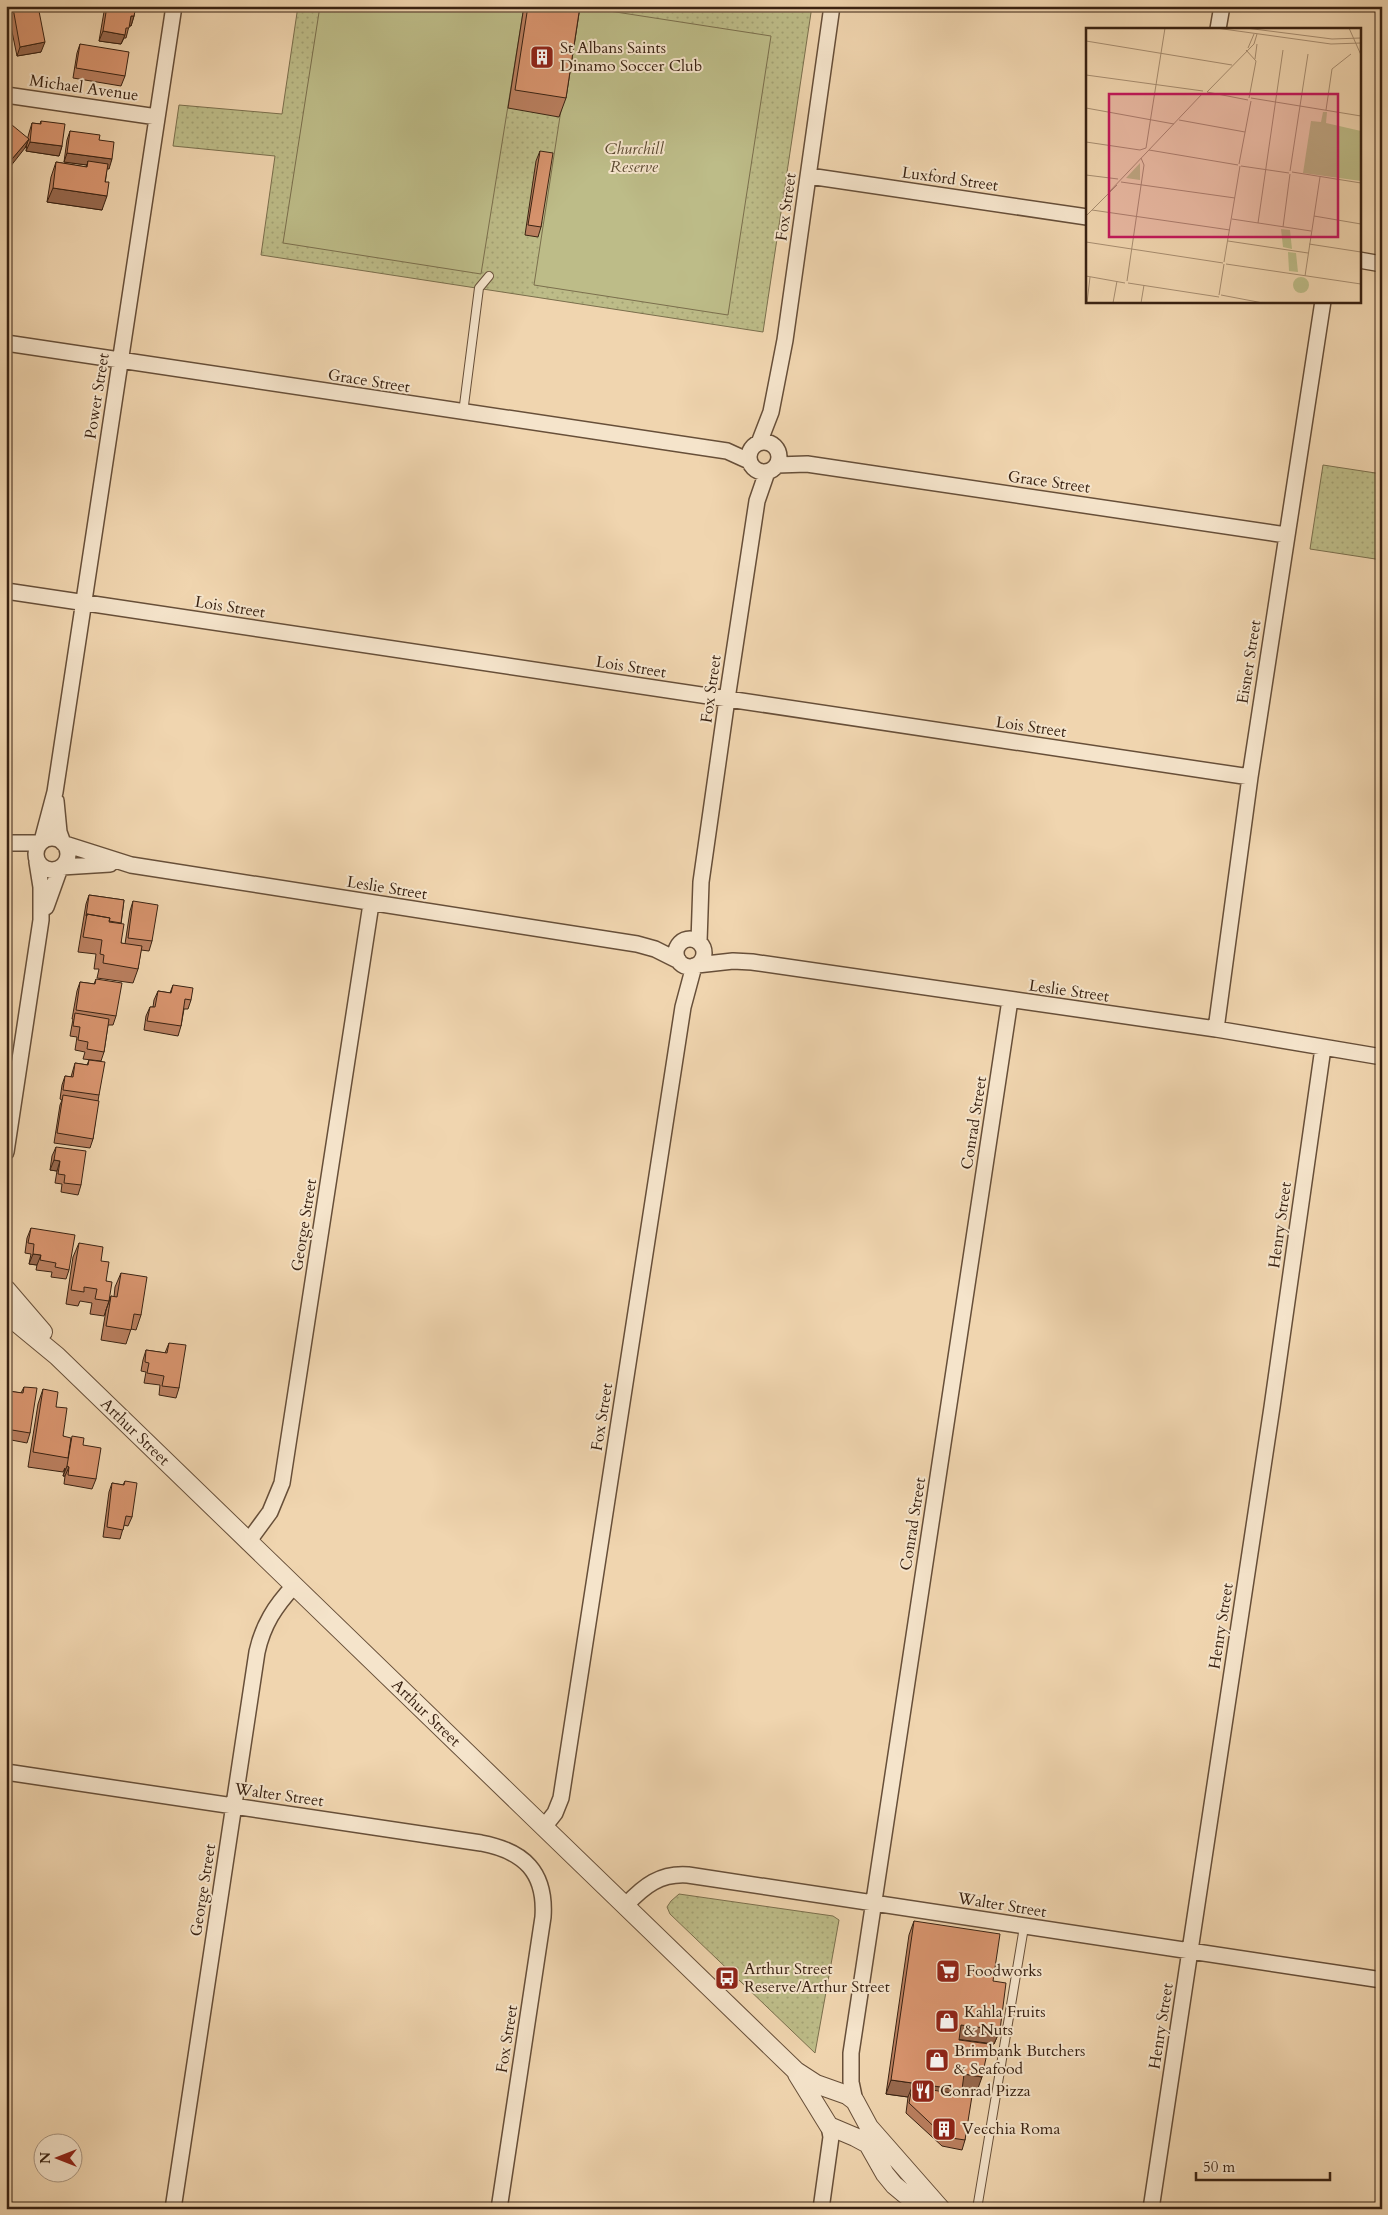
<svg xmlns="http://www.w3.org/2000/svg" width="1388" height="2215" font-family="Cardo,serif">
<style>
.grass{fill:url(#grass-dots);stroke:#7b6f4d}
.garden{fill:#bdbc88;stroke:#7b6f4d}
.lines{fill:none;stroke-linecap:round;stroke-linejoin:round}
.service-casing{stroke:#674f39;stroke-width:10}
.minor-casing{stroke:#674f39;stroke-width:18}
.tertiary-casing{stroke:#674f39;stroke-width:20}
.service{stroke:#f5e4cb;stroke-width:8}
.minor{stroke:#f5e4cb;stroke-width:15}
.tertiary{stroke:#f5e4cb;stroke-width:18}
.wall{fill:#ba7f5f;stroke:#392212}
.shaded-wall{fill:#97684d;stroke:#392212}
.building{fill:#d8946e;stroke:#392212}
.labels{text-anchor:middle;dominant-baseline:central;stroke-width:4;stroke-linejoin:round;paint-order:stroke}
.poi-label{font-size:16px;fill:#392212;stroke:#f5e4cb;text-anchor:start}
.street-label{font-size:16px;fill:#392212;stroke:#f5e4cb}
.park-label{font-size:16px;font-style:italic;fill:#5a4830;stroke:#f5e4cb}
.inset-road{fill:none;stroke:#a78d70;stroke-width:1}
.view{fill:#c2185b;fill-opacity:0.15;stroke:#c2185b;stroke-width:2.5}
.inset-edge{fill:none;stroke:#392212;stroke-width:2.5}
</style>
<defs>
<pattern id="grass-dots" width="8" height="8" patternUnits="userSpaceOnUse" patternTransform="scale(1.25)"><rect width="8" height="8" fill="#bdbc88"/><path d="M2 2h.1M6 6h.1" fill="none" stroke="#a3a174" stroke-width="1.8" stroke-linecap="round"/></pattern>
</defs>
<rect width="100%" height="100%" fill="#f0d5af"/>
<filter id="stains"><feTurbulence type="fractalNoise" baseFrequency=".004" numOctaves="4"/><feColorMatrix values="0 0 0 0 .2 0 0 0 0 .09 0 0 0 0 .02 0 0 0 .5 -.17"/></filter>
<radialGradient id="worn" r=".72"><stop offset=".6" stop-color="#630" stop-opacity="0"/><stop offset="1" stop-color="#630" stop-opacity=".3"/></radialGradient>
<path class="grass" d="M298 6H812L763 332 261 255 275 156 173 146 179 105 282 114Z
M1323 465 1382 474V560L1310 549Z
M679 1894 833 1916 839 1920 815 2053 670 1914 667 1907 671 1901Z"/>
<path class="garden" d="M320 6H524L481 274 283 243Z
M577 6 771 36 728 315 534 285Z"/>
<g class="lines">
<g class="service-casing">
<path id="service" d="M463 413 479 288 489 276
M977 2209 1024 1927"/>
</g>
<g class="minor-casing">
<path id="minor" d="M1218 29 1222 6
M6 95 157 117
M809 176 1087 217
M1359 260 1382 264
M6 343 727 451 749 461
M749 457a15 15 0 1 1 30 0a15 15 0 1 1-30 0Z
M759 443 771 412 785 340 832 6
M777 465 807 464 1286 535
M6 591 1250 777
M56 801 59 832 63 843
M36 854a16 16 0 1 1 32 0a16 16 0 1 1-32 0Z
M42 841 55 792 174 6
M6 843H40
M65 844 131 865 637 944 655 949 679 961
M62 867 110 864
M46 907 60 868
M676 953a14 14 0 1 1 28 0a14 14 0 1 1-28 0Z
M699 942 701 882 727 699 757 501 767 472
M697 965 733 961 752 962 1216 1029 1382 1057
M1216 1029 1250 777 1323 301
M6 1152 41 920V887L37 862
M248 1542 270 1512 282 1483 371 904
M6 1772 481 1843C524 1851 546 1872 543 1917L499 2209
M544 1827 555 1813 561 1798 683 1007 694 966
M626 1905C644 1886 660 1873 688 1875L1382 1980
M855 2101 851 2082V2053L1010 1000
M173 2209 257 1652C263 1625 275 1606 294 1586
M821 2209 831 2137 829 2126
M1151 2209 1272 1407 1323 1048"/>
</g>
<g class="tertiary-casing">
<path id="tertiary" d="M6 1289 43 1332
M6 1314 57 1356 796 2071 816 2084 847 2095 855 2101 869 2127 941 2209
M797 2074 829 2126 855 2137 868 2144 885 2174 894 2185 906 2195 933 2209"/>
</g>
<use href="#service" class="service"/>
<use href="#minor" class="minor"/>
<use href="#tertiary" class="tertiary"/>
</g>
<path class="wall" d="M105 6H136L134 16 131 26H129L126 38H124L121 44 99 41Z
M524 6H608L606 11 580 7 566 98 559 117 508 108Z
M13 8 41 52 17 56 9 17Z
M80 44 125 76 121 86 73 78 77 53Z
M41 121 62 146 59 156 26 151 27 143 25 148 29 133 32 123 40 124Z
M70 131 99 140 109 169 107 168 102 210 47 202 51 177 56 162 86 167 87 165 64 162 67 140Z
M540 151 541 227 538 237 525 235 536 161Z
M89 895 124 900 121 924V943L125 944 130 911 133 901 152 941 149 951 141 950 138 969 133 983 97 978 99 969H94L96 954 78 952 86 904Z
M96 979 116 1016 113 1025H108L104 1052 101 1061 83 1059 85 1052 75 1050 77 1037 70 1036 73 1019H72L77 991 80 982 94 984Z
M173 985 191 1000 188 1009H184L181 1026 178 1036 144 1030 146 1016 150 1007H153L154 1000 158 991 170 993Z
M89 1060 99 1095 98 1101 93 1139 90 1148 54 1143 60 1105 62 1100 60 1099 62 1085 65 1076 71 1077 75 1063 87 1065Z
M56 1147 81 1185 78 1195 61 1192 62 1184 55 1183 57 1171 50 1170 52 1156Z
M31 1228 69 1270 66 1279 51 1277 52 1272 36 1270 37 1265 29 1264 31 1254 25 1253 27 1238Z
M79 1243 101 1261 106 1281 109 1301 104 1316 90 1314 92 1303 80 1301 78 1306 66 1304 73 1257Z
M121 1273 141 1315 136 1330 131 1329 126 1344 101 1340 106 1310 111 1296 114 1297 115 1287Z
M169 1343 179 1388 176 1398 159 1395 160 1385 144 1383 146 1372 141 1371 143 1360 146 1350 165 1353Z
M24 1387 30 1433 27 1443 6 1439V1395L8 1391 21 1393Z
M43 1389 56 1407 63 1436 83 1445 96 1479 92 1489 64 1484 65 1476H63L65 1468 63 1472 28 1467 38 1404Z
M125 1481 132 1517 128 1526 124 1525 120 1539 103 1537 109 1492 112 1483 123 1485Z
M914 1921 993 1981 1000 2030 994 2044 959 2039 977 2091 962 2089 960 2095 965 2140 962 2150 942 2146 906 2113 908 2097 886 2094 909 1935Z"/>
<path class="shaded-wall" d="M131 16H134L131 26 128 25Z
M103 31 125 35 121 44 99 41Z
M45 42 41 52 17 56 20 47Z
M29 139 25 148 6 172V166Z
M30 142 62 146 59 156 26 151Z
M67 153 112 159 109 169 87 166 88 161 87 165 64 162Z
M53 188 107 196 102 210 47 202Z
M54 1160 60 1161 57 1171 50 1170Z
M33 1254 41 1255 37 1265 29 1264Z
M67 1466 69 1467 65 1476H63Z
M961 2025 1000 2030 994 2044 956 2039Z
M964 2074 982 2077 977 2091 959 2088Z
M891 2080 962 2090 957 2104 912 2087 908 2097 886 2094Z"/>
<path class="building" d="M21 6H38L45 42 20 47 13 8Z
M107 6H136L134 16H131L129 28H126L125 35 103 31Z
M528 6H580L566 98 515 90Z
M80 44 129 52 125 76 76 68Z
M41 121 65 124 62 146 30 142 32 123 41 124Z
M12 125 29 139 6 166V132Z
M70 131 100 135 99 140 114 142 112 159 67 153Z
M540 151 553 153 541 227 528 225Z
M88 161 108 164 105 182H109L107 196 53 188 56 162 87 167Z
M6 878 10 879 6 902Z
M89 895 124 900 121 923 109 921 110 918 87 914V916H86Z
M133 901 158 905 152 941 128 938Z
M87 914 110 918 109 922 124 924 121 943 142 946 138 969 103 963 104 955 100 954 102 940 83 937Z
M96 979 122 983 116 1016 76 1010 80 982 95 984Z
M173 985 193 988 191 1000 185 999 181 1026 147 1021 150 1007H155L158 991 171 993Z
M75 1013 109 1019 104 1052 87 1049 88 1042 78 1040 80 1027 73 1026Z
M89 1060 105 1062 99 1095 63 1090 65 1076 73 1077 75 1063 88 1065Z
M63 1095 99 1101 93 1139 57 1133Z
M56 1147 86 1151 81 1185 64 1183 65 1175 58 1174 60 1161 54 1160Z
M31 1228 75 1235 69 1270 55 1267 56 1263 40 1260 41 1255 33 1254 34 1244 28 1243Z
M79 1243 103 1247 101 1261 109 1262 106 1281 112 1282 109 1301 95 1299 97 1289 84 1287V1292L71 1290Z
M121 1273 147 1277 141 1315 134 1314 131 1330 106 1326 111 1296 117 1297Z
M169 1343 186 1345 179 1388 162 1386 164 1376 147 1373 149 1363 145 1362 146 1350 167 1353Z
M24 1387 37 1388 30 1433 6 1429V1401L8 1391 23 1393Z
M43 1389 58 1392 56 1407 67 1408 63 1436 71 1438 68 1458 33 1452Z
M72 1436 84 1438 83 1445 101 1448 96 1479 68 1475 69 1467 67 1466Z
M125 1481 137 1483 132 1517 126 1516 123 1530 107 1527 112 1483 124 1485Z
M914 1921 1000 1934 993 1981 1006 1983 1000 2030 961 2025 959 2040 989 2044 982 2077 964 2074 962 2090 891 2080Z
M912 2087 972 2096 965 2140 945 2137 909 2103Z"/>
<defs>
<g id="building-square" transform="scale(1.25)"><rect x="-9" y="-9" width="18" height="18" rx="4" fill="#8f2418" stroke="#f5e4cb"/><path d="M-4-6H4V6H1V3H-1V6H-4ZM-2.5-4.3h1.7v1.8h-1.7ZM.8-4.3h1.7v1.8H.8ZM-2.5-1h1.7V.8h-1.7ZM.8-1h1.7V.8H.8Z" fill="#fff"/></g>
<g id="supermarket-square" transform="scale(1.25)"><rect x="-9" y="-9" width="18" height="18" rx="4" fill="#8f2418" stroke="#f5e4cb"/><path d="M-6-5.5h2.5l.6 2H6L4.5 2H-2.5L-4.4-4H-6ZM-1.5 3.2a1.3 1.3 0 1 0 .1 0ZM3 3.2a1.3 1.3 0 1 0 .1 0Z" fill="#fff"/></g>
<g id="bus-square" transform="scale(1.25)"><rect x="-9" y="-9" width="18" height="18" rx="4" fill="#8f2418" stroke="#f5e4cb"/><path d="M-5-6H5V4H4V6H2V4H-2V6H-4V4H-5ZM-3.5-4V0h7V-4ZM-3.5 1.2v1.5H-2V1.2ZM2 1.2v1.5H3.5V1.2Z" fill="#fff"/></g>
<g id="shop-square" transform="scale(1.25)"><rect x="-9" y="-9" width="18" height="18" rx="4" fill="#8f2418" stroke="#f5e4cb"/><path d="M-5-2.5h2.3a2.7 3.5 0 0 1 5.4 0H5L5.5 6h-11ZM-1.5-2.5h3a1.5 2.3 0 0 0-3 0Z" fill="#fff"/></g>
<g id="restaurant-square" transform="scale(1.25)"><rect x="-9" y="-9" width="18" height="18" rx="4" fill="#8f2418" stroke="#f5e4cb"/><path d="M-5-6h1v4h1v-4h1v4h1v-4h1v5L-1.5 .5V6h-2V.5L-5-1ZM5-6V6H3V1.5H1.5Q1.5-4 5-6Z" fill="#fff"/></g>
</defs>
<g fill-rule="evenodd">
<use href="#building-square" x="542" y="57"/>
<use href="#supermarket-square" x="948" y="1971"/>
<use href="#bus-square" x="727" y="1978"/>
<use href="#shop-square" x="947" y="2021"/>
<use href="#shop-square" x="937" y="2060"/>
<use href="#restaurant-square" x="923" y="2091"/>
<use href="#building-square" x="944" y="2129"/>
</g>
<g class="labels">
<g class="poi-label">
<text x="560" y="48">St Albans Saints<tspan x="560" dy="18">Dinamo Soccer Club</tspan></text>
<text x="744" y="1969">Arthur Street<tspan x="744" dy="18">Reserve/Arthur Street</tspan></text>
<text x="966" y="1971">Foodworks</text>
<text x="964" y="2012">Kahla Fruits<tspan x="964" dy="18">&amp; Nuts</tspan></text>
<text x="954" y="2051">Brimbank Butchers<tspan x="954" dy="18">&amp; Seafood</tspan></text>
<text x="940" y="2091">Conrad Pizza</text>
<text x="962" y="2129">Vecchia Roma</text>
</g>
<g class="street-label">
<text transform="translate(84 88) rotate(8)">Michael Avenue</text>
<text transform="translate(950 179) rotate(8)">Luxford Street</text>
<text transform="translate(786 207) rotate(-82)">Fox Street</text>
<text transform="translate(369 381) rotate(9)">Grace Street</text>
<text transform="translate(97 396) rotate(-81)">Power Street</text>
<text transform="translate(1049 482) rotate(8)">Grace Street</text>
<text transform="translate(230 607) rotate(9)">Lois Street</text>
<text transform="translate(1249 662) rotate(-81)">Eisner Street</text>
<text transform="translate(631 667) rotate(9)">Lois Street</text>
<text transform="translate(711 689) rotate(-82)">Fox Street</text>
<text transform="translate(1031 727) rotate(8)">Lois Street</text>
<text transform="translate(387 888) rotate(9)">Leslie Street</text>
<text transform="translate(1069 991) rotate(8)">Leslie Street</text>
<text transform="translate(974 1123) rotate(-81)">Conrad Street</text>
<text transform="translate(304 1225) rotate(-81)">George Street</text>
<text transform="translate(1280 1225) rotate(-82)">Henry Street</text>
<text transform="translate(602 1417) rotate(-81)">Fox Street</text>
<text transform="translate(135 1432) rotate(44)">Arthur Street</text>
<text transform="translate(913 1524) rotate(-81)">Conrad Street</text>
<text transform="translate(1221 1626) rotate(-81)">Henry Street</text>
<text transform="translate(426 1713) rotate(44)">Arthur Street</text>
<text transform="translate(279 1795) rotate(8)">Walter Street</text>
<text transform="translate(203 1890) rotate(-81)">George Street</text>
<text transform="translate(1002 1905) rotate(9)">Walter Street</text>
<text transform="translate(1161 2026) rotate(-81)">Henry Street</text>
<text transform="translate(507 2039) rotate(-81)">Fox Street</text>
</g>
<g class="park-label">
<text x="634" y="149">Churchill<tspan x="634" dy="18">Reserve</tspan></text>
</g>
</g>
<g transform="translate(1086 28)">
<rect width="275" height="275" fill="#f0d5af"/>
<path d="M237 84H241L240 95 275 103V153L217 145 225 93 235 94ZM54 135V152L40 150ZM195 201 204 202 206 221 197 219ZM202 224 210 225 212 244 203 243ZM207 257a8 8 0 1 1 16 0a8 8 0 1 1-16 0Z" fill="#bdbc88"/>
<path d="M227 95 255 100 252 120 223 116ZM261 115 275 118V149L256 145ZM222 121 251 125 248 145 219 141Z" fill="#bdbc88"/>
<path class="inset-road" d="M130 0 245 16 275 15M160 0 246 11 275 10M263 0 275 27M0 13 146 37M162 20 168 6M160 22 170 33 163 70M169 31 171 16M0 47 117 63M121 64 168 16 171 6M121 64 162 72M165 70 275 88M0 80 88 96M240 82 246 41 265 26M93 92 159 104M0 114 54 122 60 120 79 0M63 122 152 137M153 136 165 73M155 138 203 145M204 143 222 26M206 144 275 155M0 147 32 151M35 154 149 170M23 164 117 65M6 182 144 202M0 188 31 157M228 188 275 196M146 191 225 203M172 195 197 22M197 199 204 146M142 213 222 225M0 214 137 235M223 216 275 224M138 234 154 138M140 236 275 256M0 248 39 255M219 248 234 149M41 253 58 137 55 130M42 255 133 269M133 267 138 236M135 267 177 275M1 275 4 249M27 275 31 253M55 275 58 257"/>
<path class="view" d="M23 66H252V209H23Z"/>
<rect width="275" height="275" class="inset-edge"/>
</g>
<rect width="1388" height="2215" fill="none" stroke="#f0d5af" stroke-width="25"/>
<rect x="8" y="8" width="1373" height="2200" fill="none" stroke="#392212" stroke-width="2.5"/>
<rect x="12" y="12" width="1363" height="2190" fill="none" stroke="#392212"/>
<g transform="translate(58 2158) rotate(270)"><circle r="24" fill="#f5e4cb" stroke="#aa9681"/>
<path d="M0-4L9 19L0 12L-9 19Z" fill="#8f2418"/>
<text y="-8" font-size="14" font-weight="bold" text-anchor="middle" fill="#392212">N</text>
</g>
<path d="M1196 2172v8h134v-8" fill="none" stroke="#392212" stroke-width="2.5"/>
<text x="1203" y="2172" font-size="15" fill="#392212" stroke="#f5e4cb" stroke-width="4" paint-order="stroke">50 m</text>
<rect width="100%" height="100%" filter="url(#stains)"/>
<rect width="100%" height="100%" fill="url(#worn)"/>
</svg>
